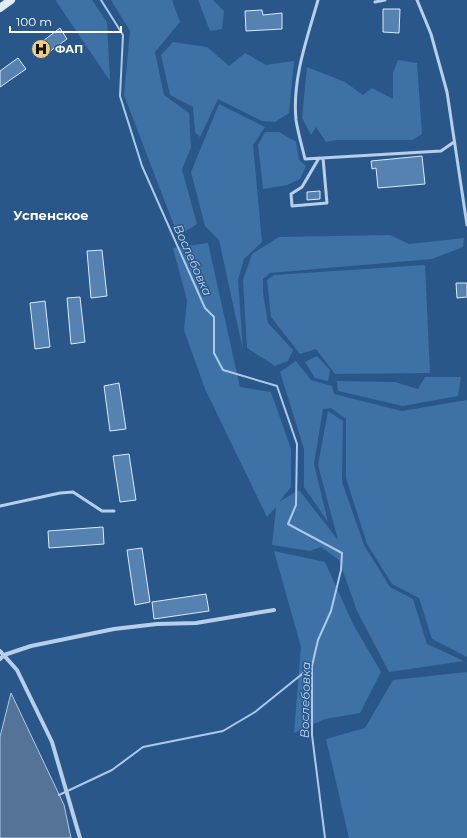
<svg xmlns="http://www.w3.org/2000/svg" width="467" height="838" font-family="Montserrat,sans-serif">
<style>
.green{fill:#3e71a6}
.water{fill:#547396;stroke:#abcae9}
.lines{fill:none;stroke-linecap:round;stroke-linejoin:round}
.stream{stroke:#abcae9;stroke-width:2}
.building{fill:#5682b2;stroke:#dbe9f7}
.service{stroke:#b7cfe9;stroke-width:3}
.minor{stroke:#b7cfe9;stroke-width:4}
.secondary{stroke:#e1ecf8;stroke-width:8}
.labels{text-anchor:middle;dominant-baseline:central;stroke-width:3;stroke-linejoin:round;paint-order:stroke}
.poi-label{font-size:11px;font-weight:bold;fill:#fff;stroke:#29578a;text-anchor:start}
.water-label{font-size:12px;font-style:italic;fill:#c3d9f0;stroke:#29578a}
.quarter-label{font-size:13px;font-weight:bold;fill:#fff;stroke:#29578a}
</style>
<rect width="100%" height="100%" fill="#29578a"/>
<path class="green" d="M57 0H92L107 22 110 81 56 1Z
M111 0H172L180 22 155 52 164 95 189 113 191 147 182 170 197 224 178 236 124 95 130 31Z
M198 0H213L224 11 222 29 210 31Z
M173 42 207 47 229 66 245 53 266 65 294 61 289 113 275 122 262 121 218 99 200 137 195 132 193 107 170 95 161 55Z
M398 60 417 63 422 134 412 140H336L326 142 316 127 311 135 302 118 307 67 345 82 363 95 372 88 393 99V73Z
M219 104 265 127 253 145 262 242 244 259 238 280 243 350 219 240 205 226 191 172Z
M265 132H279L296 142 299 160 306 166 300 179 287 185 263 189 258 145Z
M390 235 409 244 464 238 463 247 432 259 270 273 263 279V293L268 323 293 350 288 361 275 366 247 348 243 280 252 254 279 237Z
M208 243 240 387 271 392 291 449V487L279 502 299 490 338 540 318 465 328 411 343 421 342 482 364 545 390 587 413 599 427 644 464 661 389 672 357 611 339 560 321 547 310 551 272 545 276 507 267 517 205 389 184 330 187 300 173 248Z
M425 265 430 373 335 374 316 349 300 354 271 317 267 280 274 275Z
M317 356 330 370 328 381 315 378 305 362Z
M296 361 311 380 332 386 334 394 402 411 467 400V657L432 639 419 598 392 584 367 544 346 478V419L331 408 323 409 314 464 328 522 304 487V449L280 372Z
M425 377H461L458 396 403 406 338 391 337 381 395 382 418 389Z
M274 551 325 562 353 624 381 672 360 713 325 719 294 733 301 647Z
M467 672V838H349L326 739 365 728 393 680Z"/>
<path class="water" d="M11 693 64 805 71 838H0V737Z"/>
<g class="lines">
<path class="stream" d="M101 0 123 35 120 96 142 166 205 308 214 317V353L223 370 277 386 297 444 296 505 288 524 342 553 341 570 331 611 318 640 312 666V735L325 838
M59 795 112 770 143 747 223 731 255 712 312 666"/>
</g>
<path class="building" d="M383 9H400L399 33 383 32Z
M262 10 263 15 282 13V29L246 31 245 11Z
M60 28 67 39 42 57 35 47Z
M18 58 26 69 0 87V71Z
M422 156 425 184 378 188 376 168 372 169 371 161Z
M320 191V199L307 200V192Z
M102 250 107 296 91 298 87 251Z
M456 283H467V297L457 298Z
M80 297 85 342 71 344 67 298Z
M45 301 50 347 35 349 30 303Z
M119 383 126 429 110 431 104 386Z
M129 454 136 500 120 502 113 456Z
M103 527 104 544 49 548 48 531Z
M142 548 150 602 135 605 127 550Z
M206 594 209 611 154 619 152 602Z"/>
<g class="lines">
<path class="service" d="M318 0C307 39 292 79 296 120 298 133 302 146 305 159L441 151 454 142
M417 0 431 34 447 92 467 225
M375 2 385 0
M319 158 302 187 291 194 292 206 327 203 323 158
M0 506 60 493 73 492 102 511H114"/>
<path class="minor" d="M0 651 17 670 52 742 80 838
M0 659 4 655 31 646 114 629 157 624 196 623 274 610"/>
<path class="secondary" d="M0 8 11 0"/>
</g>
<defs>
<g id="hospital-disc" transform="scale(1)"><circle r="9.5" fill="#f0cb7d" stroke="#29578a"/><path d="M-5-5h3v3.5h4V-5h3V5h-3V1.5h-4V5h-3Z" fill="#111"/></g>
</defs>
<g fill-rule="evenodd">
<use href="#hospital-disc" x="41" y="49"/>
</g>
<g class="labels">
<g class="poi-label">
<text x="55" y="49">ФАП</text>
</g>
<g class="water-label">
<text transform="translate(193 260) rotate(66)">Вослебовка</text>
<text transform="translate(305 700) rotate(-89)">Вослебовка</text>
</g>
<g class="quarter-label">
<text x="51" y="215">Успенское</text>
</g>
</g>
<path d="M10 26v6h111v-6" fill="none" stroke="#ffffff" stroke-width="2"/>
<text x="16" y="26" font-size="12" fill="#ffffff" stroke="#29578a" stroke-width="3" paint-order="stroke">100 m</text>
</svg>
